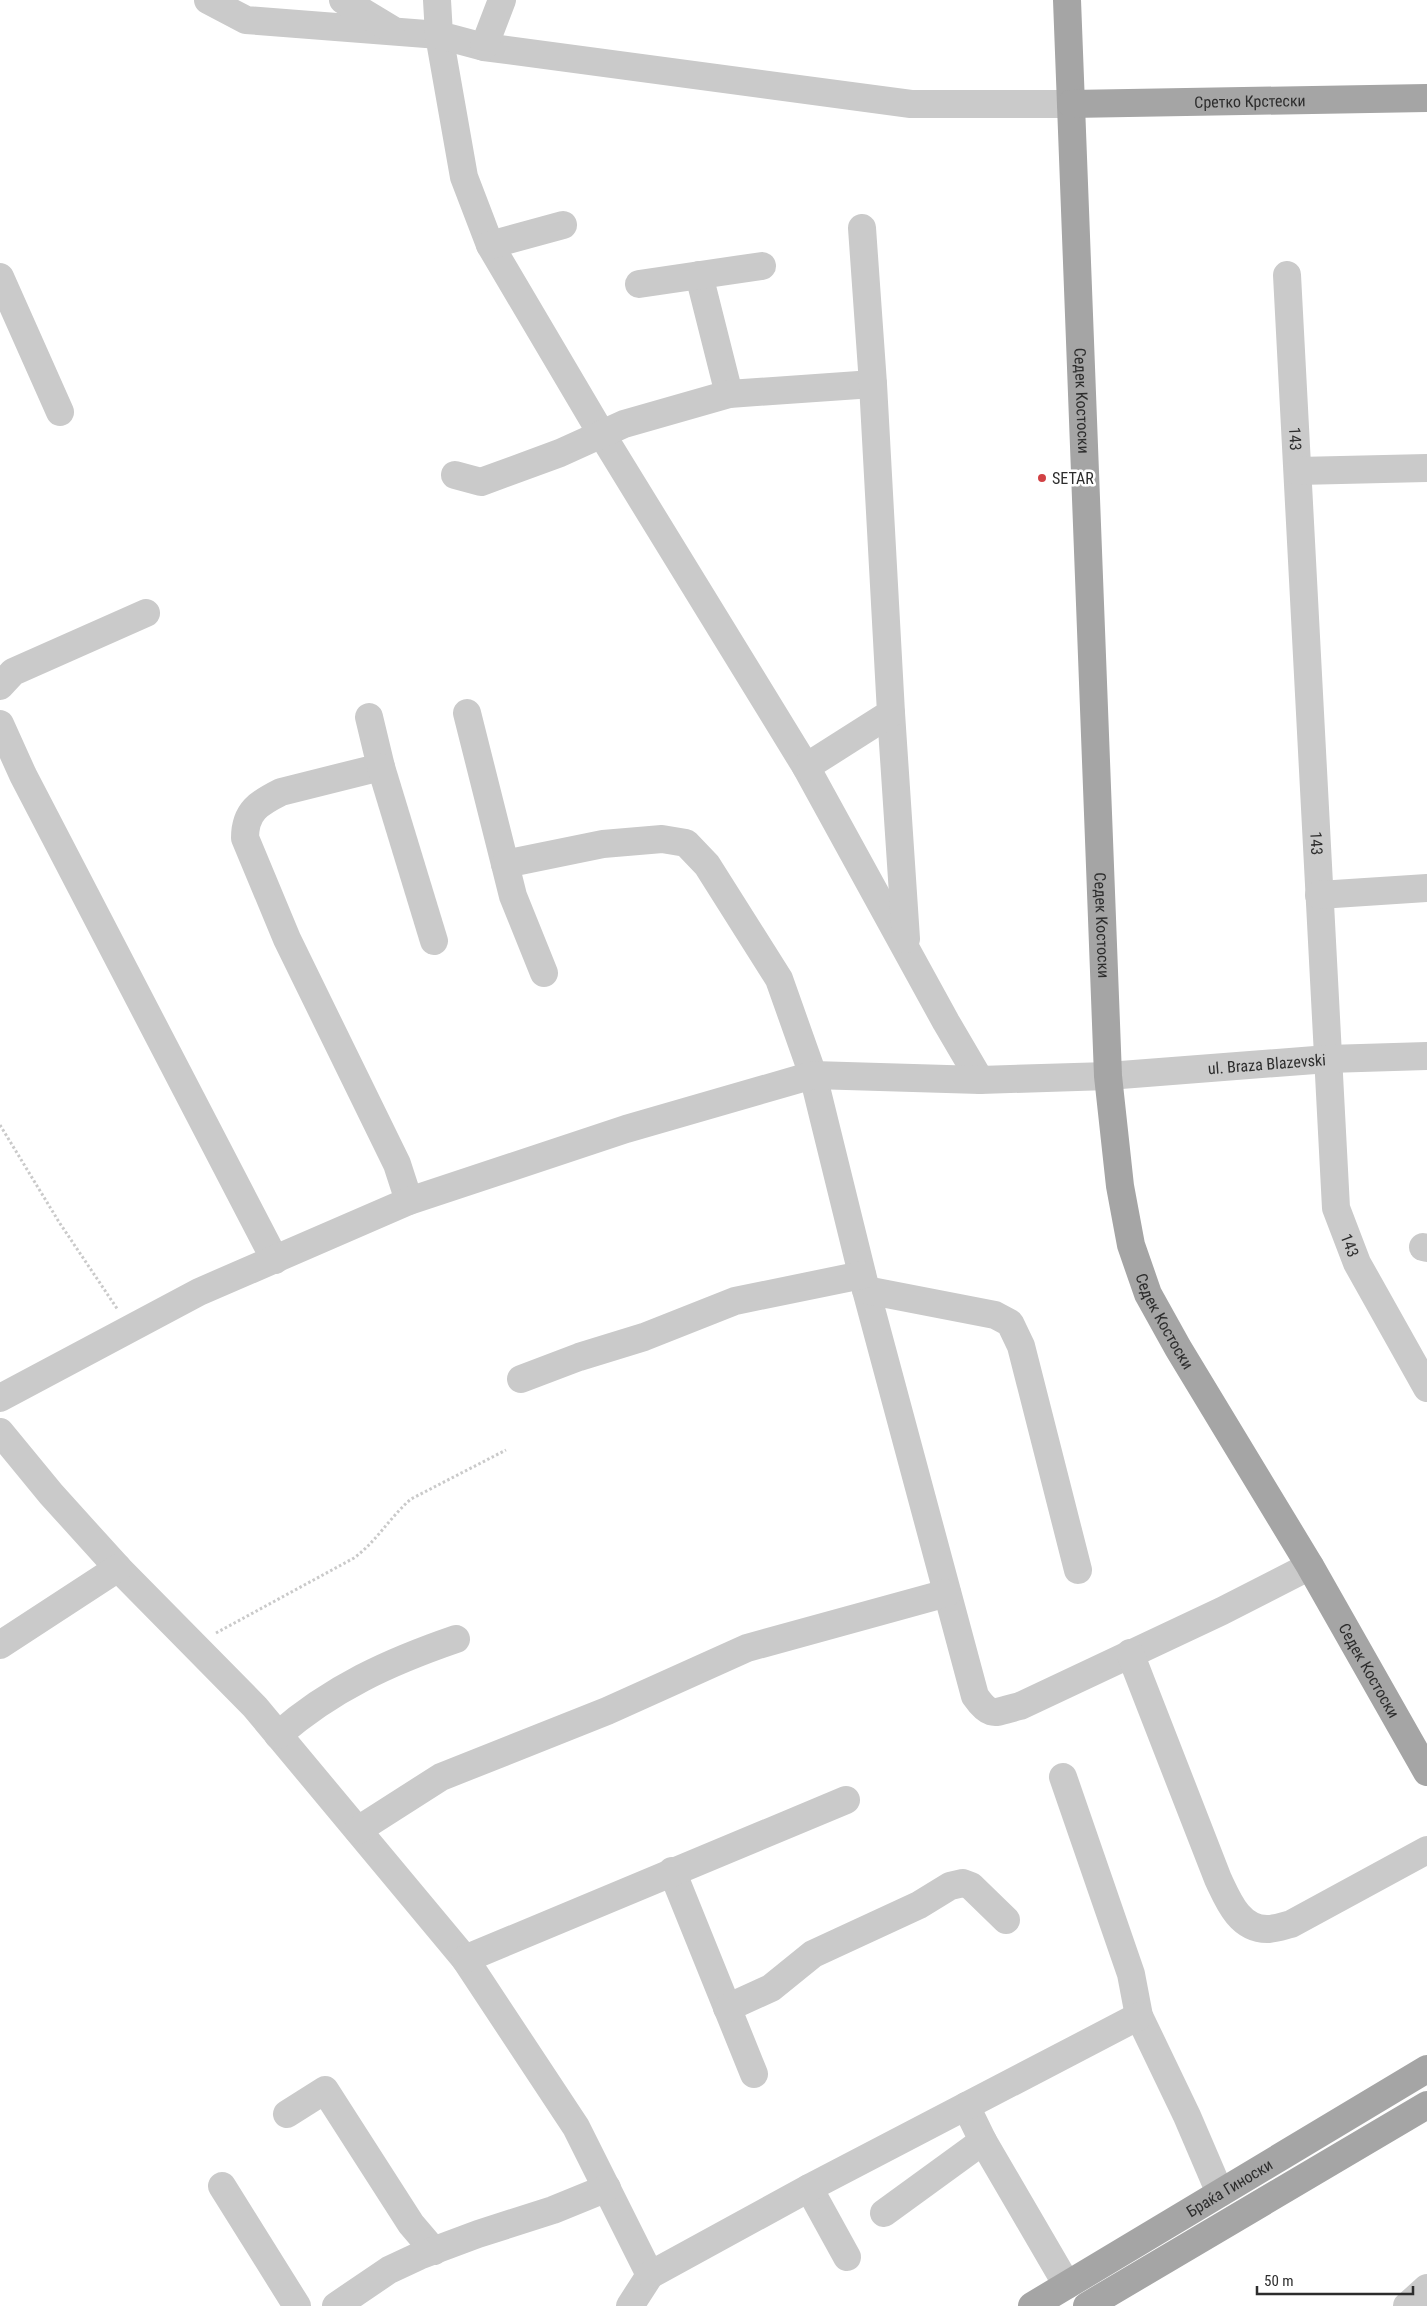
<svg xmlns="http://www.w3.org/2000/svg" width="1427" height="2306" font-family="'Roboto Condensed',sans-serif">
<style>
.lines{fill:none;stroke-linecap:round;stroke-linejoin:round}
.path{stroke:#cacaca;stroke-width:3;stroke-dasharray:2.5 2.5;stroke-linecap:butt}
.minor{stroke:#cacaca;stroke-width:28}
.major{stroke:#a5a5a5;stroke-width:28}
.poi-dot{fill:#d14144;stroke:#fff;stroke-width:2}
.labels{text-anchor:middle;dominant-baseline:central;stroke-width:5;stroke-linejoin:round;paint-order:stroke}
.street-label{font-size:16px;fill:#2d2d2d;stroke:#fff}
.poi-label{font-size:16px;fill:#2d2d2d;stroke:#fff;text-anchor:start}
</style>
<rect width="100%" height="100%" fill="#fff"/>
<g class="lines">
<path class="path" d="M0 1125 59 1222 118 1310
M216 1633 354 1558C376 1542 390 1517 411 1499L506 1450"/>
<g class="minor">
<path d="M208 0 246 20 439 35 464 177 490 245 601 433 806 767 946 1022 980 1080"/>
<path d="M343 0 391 29"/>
<path d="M437 0 439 35 484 47 911 104H1071"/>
<path d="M484 47 502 0"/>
<path d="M490 245 563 225"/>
<path d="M699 275 729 394"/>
<path id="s1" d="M1287 275 1336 1208 1357 1263 1427 1388"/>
<path d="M0 277 60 412"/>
<path d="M639 284 762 266"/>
<path d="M1298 471 1427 468"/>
<path d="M455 475 481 482 560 453 624 424 729 394 873 384"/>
<path d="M0 686 13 672 146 613"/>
<path d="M467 713 505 864"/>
<path d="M891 713 906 939"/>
<path d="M369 717 381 767 281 792C259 803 245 811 245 838L287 939 397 1164 409 1201"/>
<path d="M0 724 23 775 275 1260"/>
<path d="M381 767 434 941"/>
<path d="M806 767 891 713 873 384 862 228"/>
<path d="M1319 895 1427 888"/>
<path d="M544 973 513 896 505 864 603 844 662 839 686 843 707 865 779 979 813 1075 866 1290 975 1696C991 1719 995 1712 1020 1706L1222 1611 1310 1566"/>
<path d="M1423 1247 1427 1248"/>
<path d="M866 1290 995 1315 1010 1323 1021 1346 1078 1570"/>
<path d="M521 1379 579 1357 644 1337 735 1301 862 1275"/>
<path id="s2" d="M0 1398 199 1292 409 1201 626 1129 813 1075 980 1080 1108 1076 1328 1059 1427 1056"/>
<path d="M0 1432 51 1494 118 1568 255 1707 465 1959 576 2127 650 2275 630 2306"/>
<path d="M0 1645 118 1568"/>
<path d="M1130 1653 1218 1879C1228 1900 1239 1929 1267 1929 1275 1929 1283 1926 1291 1924L1427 1850"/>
<path d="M278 1735C332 1688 389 1662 456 1639"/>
<path d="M1063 1777 1131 1974 1139 2016 1187 2116 1220 2193"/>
<path d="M358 1830 441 1777 607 1711 747 1648 947 1593"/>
<path d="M672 1871 754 2074"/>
<path d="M465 1959 846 1800"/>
<path d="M727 2008 771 1988 813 1954 919 1905 950 1886 963 1883 971 1886 1006 1920"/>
<path d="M966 2106 983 2141 1067 2285"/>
<path d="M287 2114 325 2090 411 2224 434 2251"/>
<path d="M222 2186 297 2306"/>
<path d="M809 2188 847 2257"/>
<path d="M884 2213 983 2141"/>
<path d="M650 2275 809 2188 1139 2016"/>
<path d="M336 2306 389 2270 419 2256 478 2234 553 2210 607 2188"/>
<path d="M1407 2306 1427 2288"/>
</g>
<g class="major">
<path id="s3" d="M1067 0 1108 1076 1120 1186 1131 1245 1148 1294 1178 1348 1310 1566 1427 1772"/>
<path id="s4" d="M1071 104 1427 98"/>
<path id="s5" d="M1032 2306 1427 2069"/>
<path d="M1087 2306 1427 2105"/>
</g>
</g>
<circle class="poi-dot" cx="1042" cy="478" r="5"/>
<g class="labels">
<g class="street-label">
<text stroke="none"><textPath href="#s4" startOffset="179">Сретко Крстески</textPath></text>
<text stroke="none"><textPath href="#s3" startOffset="401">Седек Костоски</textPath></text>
<text stroke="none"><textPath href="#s1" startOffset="164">143</textPath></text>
<text stroke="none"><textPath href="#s1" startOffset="569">143</textPath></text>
<text stroke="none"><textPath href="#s3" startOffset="926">Седек Костоски</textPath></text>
<text stroke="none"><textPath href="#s2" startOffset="1332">ul. Braza Blazevski</textPath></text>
<text stroke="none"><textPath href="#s1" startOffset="974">143</textPath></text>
<text stroke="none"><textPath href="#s3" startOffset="1331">Седек Костоски</textPath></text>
<text stroke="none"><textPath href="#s3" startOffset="1736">Седек Костоски</textPath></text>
<text stroke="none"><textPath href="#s5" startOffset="230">Браќа Гиноски</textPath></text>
</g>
<g class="poi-label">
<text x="1052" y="478">SETAR</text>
</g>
</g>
<path d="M1257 2286v8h156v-8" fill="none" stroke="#2d2d2d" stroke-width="2.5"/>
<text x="1264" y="2286" font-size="15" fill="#2d2d2d" stroke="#ffffff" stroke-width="4" paint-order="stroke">50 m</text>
</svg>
